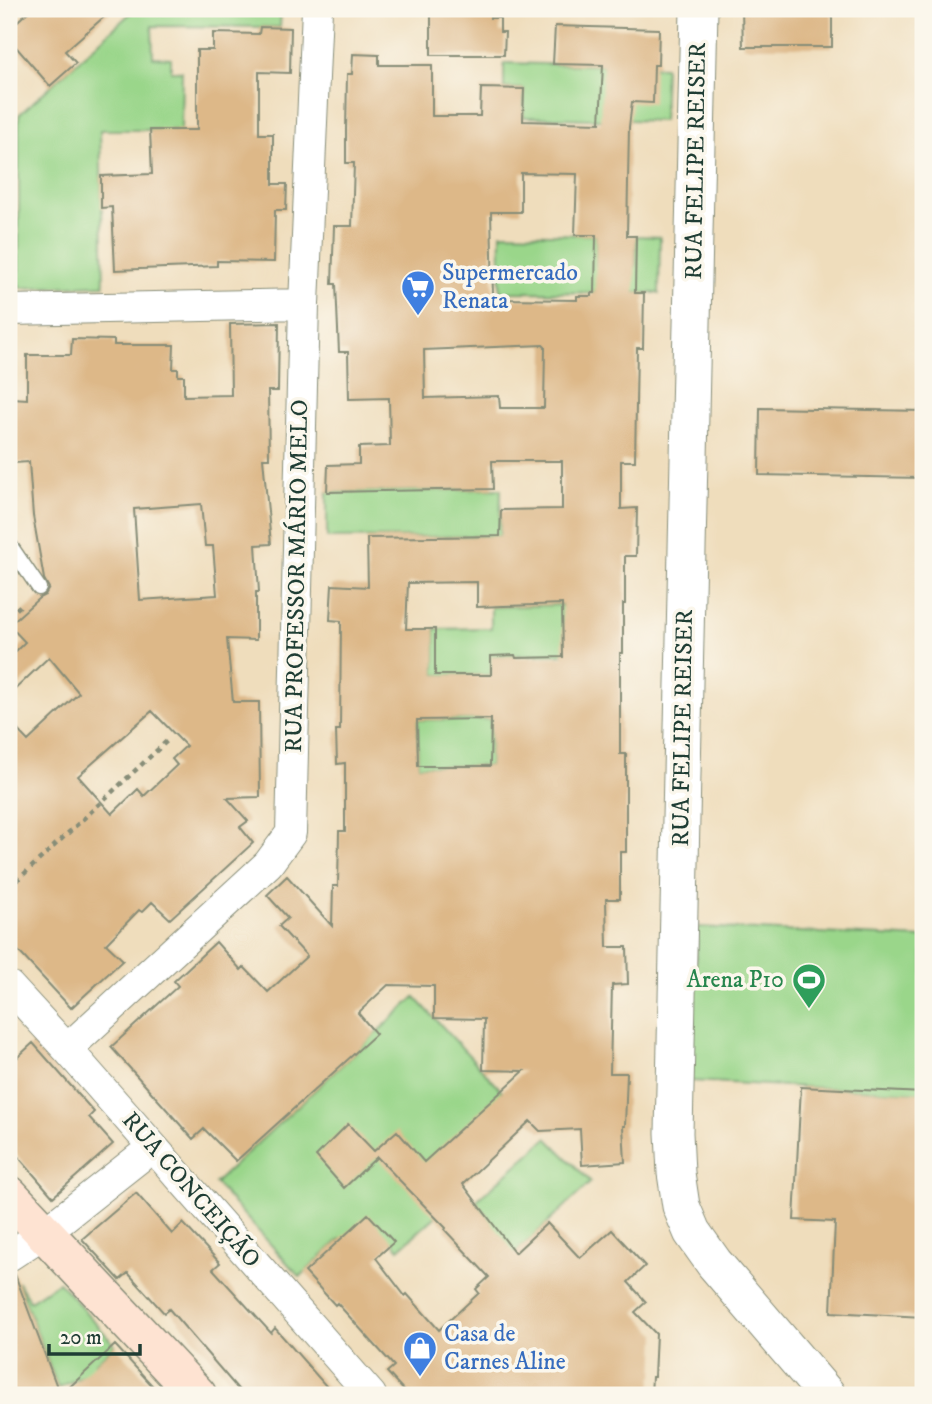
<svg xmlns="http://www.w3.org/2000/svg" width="932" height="1404" font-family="'IM FELL DW Pica',serif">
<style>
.green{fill:#9ad68a;stroke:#5c8a5f;stroke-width:2}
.building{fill:#ddb888;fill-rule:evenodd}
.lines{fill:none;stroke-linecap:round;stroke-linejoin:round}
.service-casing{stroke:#878d78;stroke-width:17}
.minor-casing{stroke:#878d78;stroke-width:32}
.tertiary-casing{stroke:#878d78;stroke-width:39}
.secondary-casing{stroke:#878d78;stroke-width:41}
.path{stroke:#878d78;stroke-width:4.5;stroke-dasharray:5 5;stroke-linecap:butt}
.service{stroke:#fff;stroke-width:14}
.minor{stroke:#fff;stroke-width:30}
.tertiary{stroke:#fff;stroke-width:37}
.secondary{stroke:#fee3d2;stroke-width:38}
.labels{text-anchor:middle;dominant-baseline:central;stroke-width:7;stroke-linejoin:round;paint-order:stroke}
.street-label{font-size:24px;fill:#1f3d34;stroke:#fbf7ec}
.shop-label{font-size:24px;fill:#366cbe;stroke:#fbf7ec;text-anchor:start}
.leisure-label{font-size:24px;fill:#27864d;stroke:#fbf7ec;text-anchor:end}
</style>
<rect width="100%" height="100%" fill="#fbf7ec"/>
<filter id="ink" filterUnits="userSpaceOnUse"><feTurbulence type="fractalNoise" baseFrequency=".0143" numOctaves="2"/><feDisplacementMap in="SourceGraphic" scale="14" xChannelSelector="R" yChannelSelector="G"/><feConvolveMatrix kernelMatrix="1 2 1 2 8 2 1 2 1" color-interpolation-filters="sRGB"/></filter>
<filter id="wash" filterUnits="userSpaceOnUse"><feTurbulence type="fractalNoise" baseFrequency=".00686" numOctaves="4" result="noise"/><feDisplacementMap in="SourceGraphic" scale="28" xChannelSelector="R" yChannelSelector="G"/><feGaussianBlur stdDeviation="1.57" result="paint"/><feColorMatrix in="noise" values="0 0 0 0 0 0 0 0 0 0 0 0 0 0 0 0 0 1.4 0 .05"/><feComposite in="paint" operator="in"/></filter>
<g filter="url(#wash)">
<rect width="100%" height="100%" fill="#efddbc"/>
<path class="green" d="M135 9H281L280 27 152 26 153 57 171 58V71H182L181 130H100L104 285 19 288V115Z
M504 63 665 67 663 121 523 117 524 89 504 88Z
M501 233 596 235V265L636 266V236L660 237 659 293 500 292Z
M501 489 500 536 327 538V492Z
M562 605 576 654 492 656 491 675H435V629L491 628V607Z
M491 719 490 766H418L417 720Z
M698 927 923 938V1093L690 1081Z
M415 997 502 1091 435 1217 399 1249 393 1242 340 1239 300 1277 215 1183Z
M547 1138 591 1182 511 1257 481 1224 488 1217 476 1201Z
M18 1282 30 1301 59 1282 115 1345 95 1363 99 1368 58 1388Z"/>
<g id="blocks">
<path class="building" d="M31 9H113L65 51 76 63 50 86 9 39V29Z
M431 9H490V18H500V32H505L504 55H431Z
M742 9H832V47H743Z
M555 26 659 29 658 65H654L653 103 632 102 629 127 627 236H636L635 293H644L643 348H637L635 461H621V509L637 508 636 556H625V604H623V653H620V754H626V852H620V899H606L607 947H627L628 984 612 985 610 1073H627L625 1126H623L625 1162 582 1165 580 1129 540 1131 530 1121 463 1184 515 1253 547 1223 580 1258 612 1230 645 1266 628 1282 646 1302 635 1312 656 1334 654 1377H652L651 1395H408L387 1372 394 1366 337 1303 335 1305 305 1272 368 1214 394 1242 376 1258 405 1296 407 1294 439 1330 479 1293 476 1289 489 1277 445 1230 446 1228 377 1157 344 1188 316 1156 348 1124 374 1151 397 1131 424 1162 524 1071 483 1070 484 1019 434 1018V986L388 985 358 1013 376 1034 236 1161 204 1129 193 1139 111 1047 178 986 174 981 216 942 241 970 244 967 268 992 307 956 279 926 288 918 267 895 287 876 332 926 333 886H338L339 831H345V763L337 764 336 730H340L341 621 330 620 332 585 368 587 367 538 500 536 501 510 562 509V461H492L493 489 327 492 328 465 359 464V447L390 446 389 398 349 399 348 352H339L336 284H332L334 226H352L354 163H346V131L347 74H352L353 54 379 55V65H432V116H480L481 88 524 89 523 121 600 123 603 65 553 64ZM521 173 577 174 575 235H596L595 293H592V296H577V300L500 299V296H493L491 212H521ZM543 345 545 347 544 408H500L499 396 425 398 424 350ZM477 582V607L562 604 563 657 516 658 515 655 491 656V675H435V629H406L408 583ZM491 719 490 766H418L417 720Z
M260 27 291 28 290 73 259 72V134H273V184H287L286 210H275L274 262 217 261V266L115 270 112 207 101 208V176L152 174 150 130H197V50H213V33L259 34Z
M279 323 278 391H268L269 458H263L271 544 256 545 259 592H256V640L227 639 233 702H259L260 797 227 798 248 821 240 827 253 843 170 919 152 902 142 912 139 910 106 944 123 960 71 1008 9 941V721L28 741 79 693 49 657 9 695V658L25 642 9 625 39 598 45 595 49 588 44 579 33 516 29 462 14 463 12 398 27 399V355H71L72 339 114 340V345H174L173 369H178V376H184V396L231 395 230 324ZM201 504 205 546H213L217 595 140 600 134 509ZM152 711 186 746 172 759 177 765 144 796 138 789 112 814 78 776Z
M760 408 923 411V478L759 475Z
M33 1043 94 1112 89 1117 113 1144 53 1197 9 1146V1065Z
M801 1087 923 1093V1317L831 1312 835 1222 794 1220Z
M136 1193 172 1234 183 1223 220 1263 213 1269 271 1333 275 1328 334 1395H243L169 1309 164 1313 128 1273 120 1280 82 1239Z
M14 1272 60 1395H9V1273Z
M115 1345 161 1395H61Z"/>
</g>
</g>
<g filter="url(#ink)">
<use href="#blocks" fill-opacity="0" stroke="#878d78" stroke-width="2"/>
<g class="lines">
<g class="service-casing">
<path id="service" d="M9 544 39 588"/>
</g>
<g class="minor-casing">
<path id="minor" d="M9 310 304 304
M9 986 67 1049 371 1395
M67 1049 268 864 291 833 304 304 317 9
M9 1256 44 1233 153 1147"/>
</g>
<g class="tertiary-casing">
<path id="tertiary" d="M699 9 674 1133 676 1173 681 1206 692 1232 714 1263 827 1395"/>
</g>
<g class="secondary-casing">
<path id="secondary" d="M9 1195 197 1395"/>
</g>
<path class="path" d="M9 616 23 603
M9 888 168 740"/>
<use href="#service" class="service"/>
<use href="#minor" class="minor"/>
<use href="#tertiary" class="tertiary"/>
<use href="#secondary" class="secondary"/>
</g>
</g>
<defs>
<g id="supermarket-pin" transform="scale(1.75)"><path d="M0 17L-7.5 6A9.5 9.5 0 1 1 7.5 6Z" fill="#3f7fe0" stroke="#fbf7ec"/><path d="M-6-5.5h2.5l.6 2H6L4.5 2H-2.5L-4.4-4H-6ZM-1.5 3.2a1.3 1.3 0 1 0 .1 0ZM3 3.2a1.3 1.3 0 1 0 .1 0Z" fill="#fff"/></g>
<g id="stadium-pin" transform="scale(1.75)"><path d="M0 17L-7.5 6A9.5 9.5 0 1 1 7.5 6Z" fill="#2e9e5b" stroke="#fbf7ec"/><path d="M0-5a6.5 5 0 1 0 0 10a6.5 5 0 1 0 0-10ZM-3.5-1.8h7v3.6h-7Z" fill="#fff"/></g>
<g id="shop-pin" transform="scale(1.75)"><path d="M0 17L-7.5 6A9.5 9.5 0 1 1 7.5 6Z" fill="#3f7fe0" stroke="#fbf7ec"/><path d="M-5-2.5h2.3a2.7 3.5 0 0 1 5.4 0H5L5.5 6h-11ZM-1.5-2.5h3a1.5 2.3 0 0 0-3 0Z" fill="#fff"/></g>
</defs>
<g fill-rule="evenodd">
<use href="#supermarket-pin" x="418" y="287"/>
<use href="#stadium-pin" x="809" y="980"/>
<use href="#shop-pin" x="420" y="1348"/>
</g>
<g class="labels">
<g class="street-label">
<text transform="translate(696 161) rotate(-89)">RUA FELIPE REISER</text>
<text transform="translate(297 576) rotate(-89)">RUA PROFESSOR MÁRIO MELO</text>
<text transform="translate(683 728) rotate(-89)">RUA FELIPE REISER</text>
<text transform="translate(191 1190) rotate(49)">RUA CONCEIÇÃO</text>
</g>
<g class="shop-label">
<text x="442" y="273">Supermercado<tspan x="442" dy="28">Renata</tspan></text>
<text x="444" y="1334">Casa de<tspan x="444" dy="28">Carnes Aline</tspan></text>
</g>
<g class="leisure-label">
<text x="784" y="980">Arena P10</text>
</g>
</g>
<rect width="932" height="1404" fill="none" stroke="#fbf7ec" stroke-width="35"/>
<path d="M49 1344v10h91v-10" fill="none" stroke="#1f3d34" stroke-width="3.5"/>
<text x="60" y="1344" font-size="21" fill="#1f3d34" stroke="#fbf7ec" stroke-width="5" paint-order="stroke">20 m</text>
</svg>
